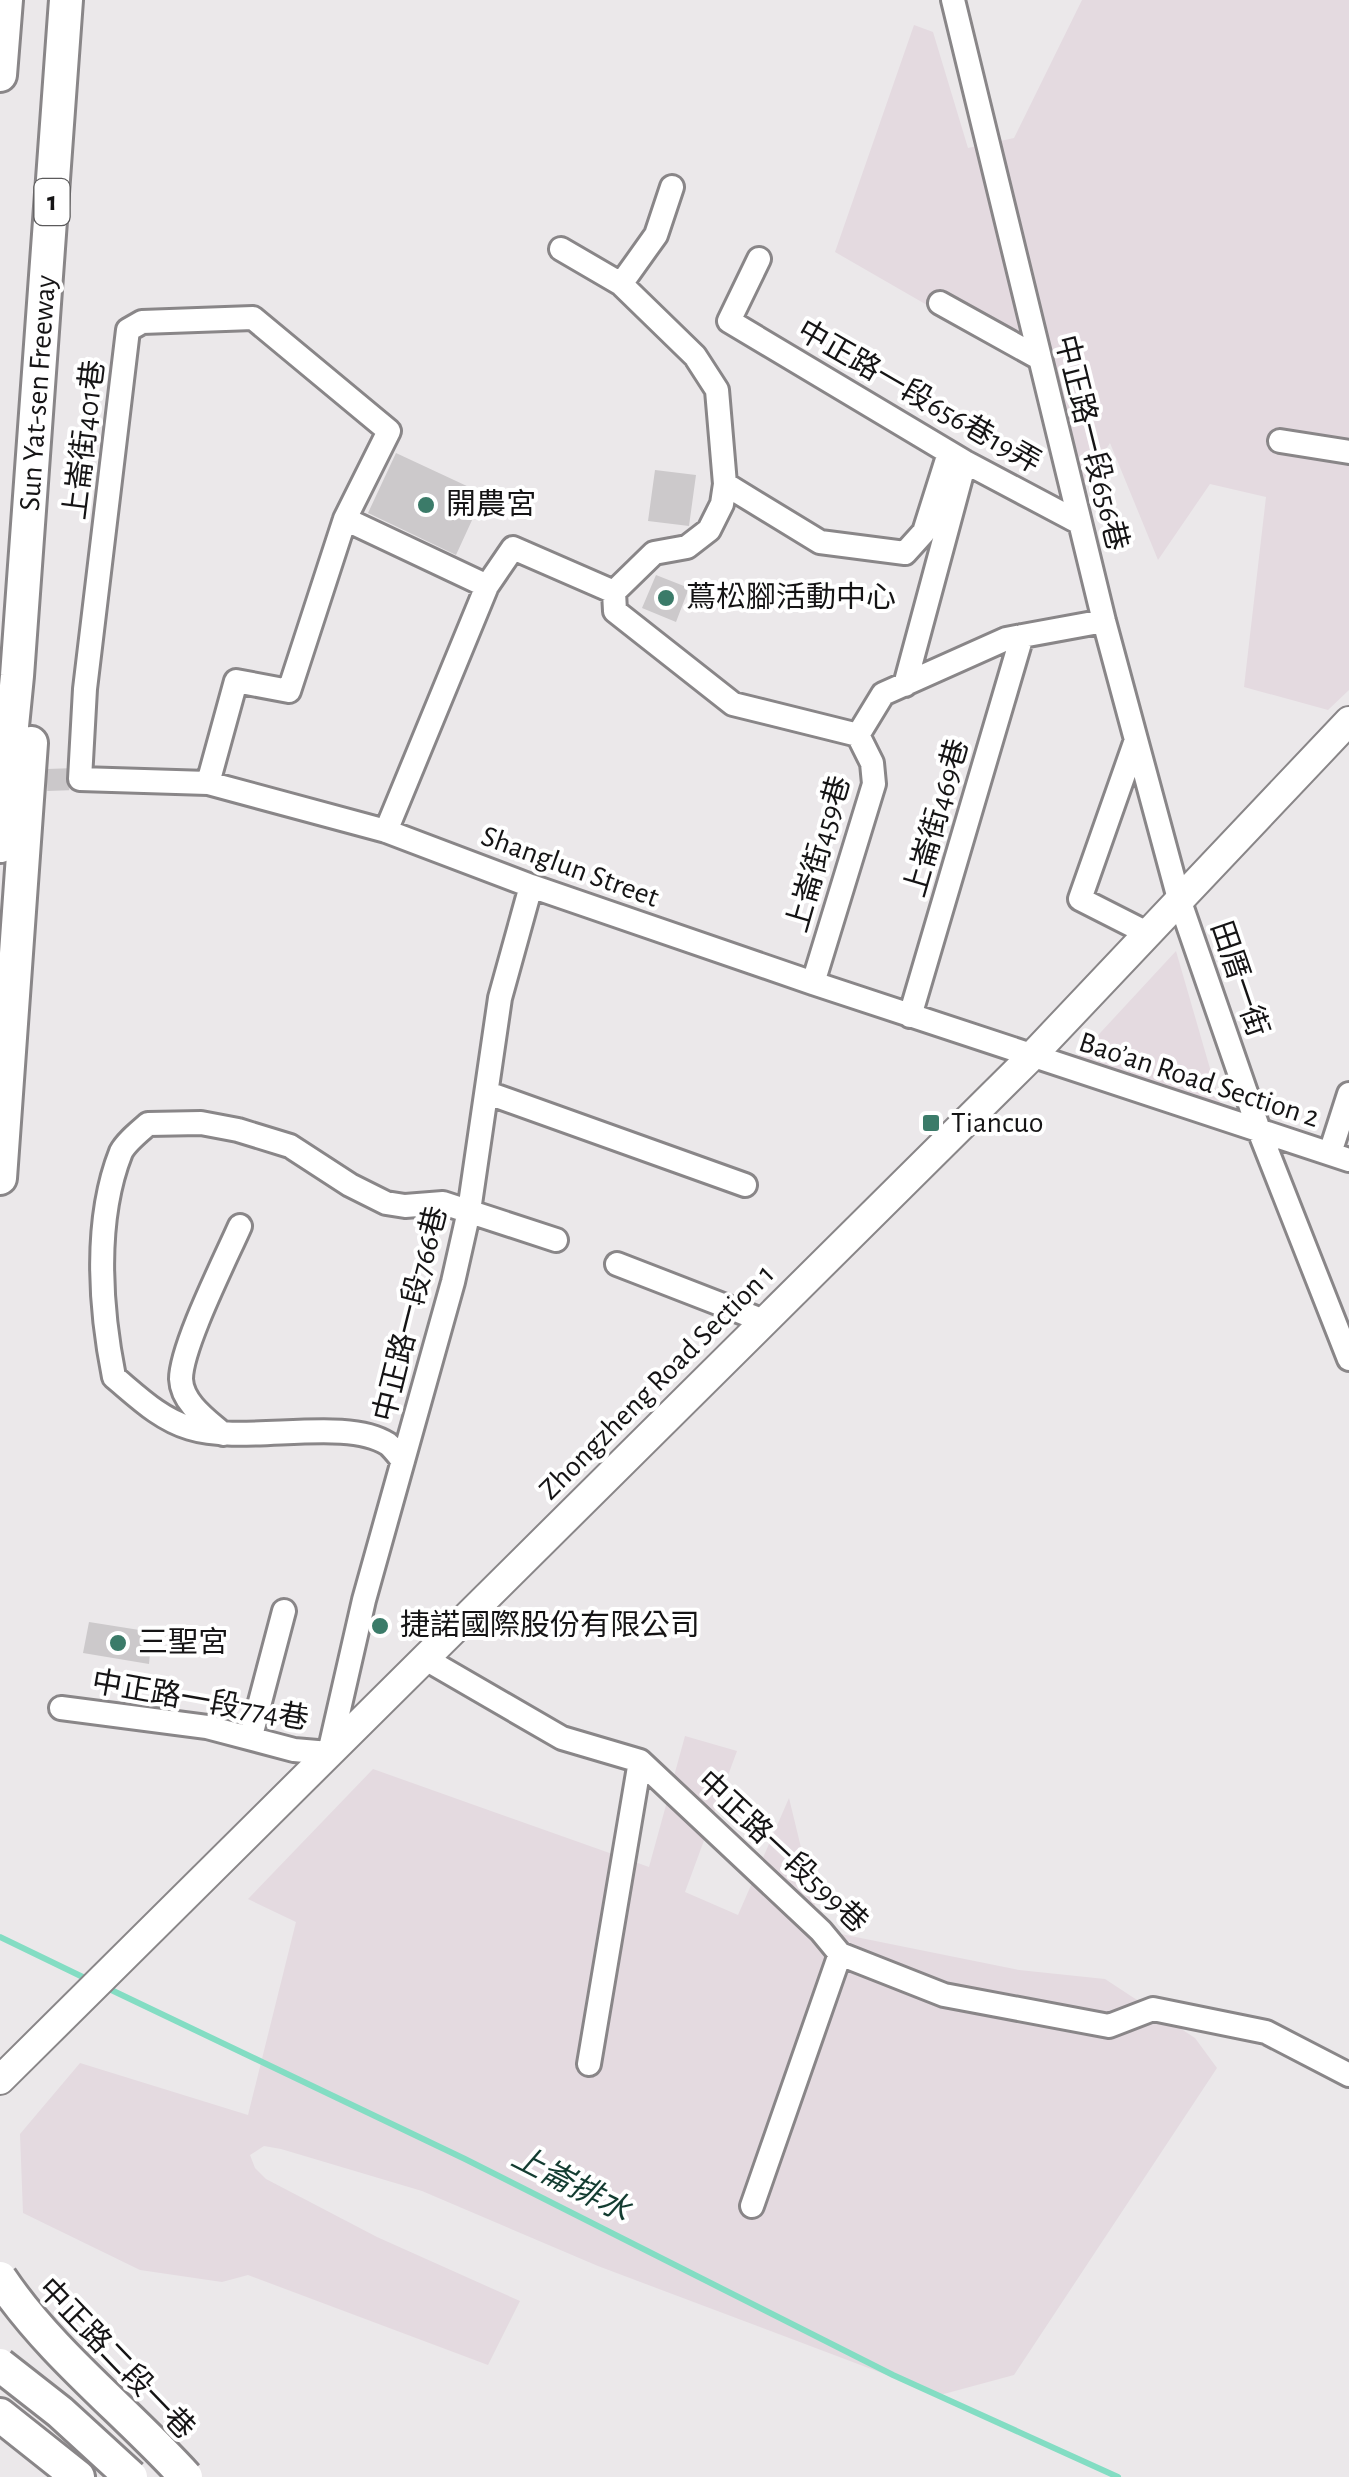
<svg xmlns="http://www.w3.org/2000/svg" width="1349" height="2477" font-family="'Alegreya Sans','Noto Sans TC',sans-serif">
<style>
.built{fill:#e4dae0}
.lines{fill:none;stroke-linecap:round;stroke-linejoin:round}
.stream{stroke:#83ddc3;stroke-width:6}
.building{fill:#ccc9cb}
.minor-tunnel{stroke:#cbc8ca;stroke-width:22;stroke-dasharray:22 11;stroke-linecap:butt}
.minor-casing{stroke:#898688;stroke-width:28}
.major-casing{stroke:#898688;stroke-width:32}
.highway-casing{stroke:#898688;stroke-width:38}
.minor{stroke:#fff;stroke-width:22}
.major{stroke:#fff;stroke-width:28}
.highway{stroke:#fff;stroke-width:32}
.highway-bridge-casing{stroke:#898688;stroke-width:38;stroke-linecap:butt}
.highway-bridge{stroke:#fff;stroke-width:32}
.poi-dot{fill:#3b7b69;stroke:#fff;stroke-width:4}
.labels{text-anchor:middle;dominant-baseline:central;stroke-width:8;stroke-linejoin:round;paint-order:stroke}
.shield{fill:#fff;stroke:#5b5a5b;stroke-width:2.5}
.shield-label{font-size:28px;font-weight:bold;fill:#151415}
.street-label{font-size:30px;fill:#151415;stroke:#fff}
.poi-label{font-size:30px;fill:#151415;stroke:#fff;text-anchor:start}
.water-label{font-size:32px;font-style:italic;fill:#133c31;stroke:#fff}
</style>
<rect width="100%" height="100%" fill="#ebe8ea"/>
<path class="built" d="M1082 0H1349V690L1328 710 1244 687 1266 497 1210 484 1158 560 1110 443 1082 487 1050 376 835 252 914 25 933 32 968 148 1014 138Z
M1176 951 1222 1110 1076 1059Z
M685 1736 737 1751 685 1892 738 1915 789 1798 821 1930 1019 1970 1105 1979 1195 2038 1217 2068 1014 2375 940 2395 598 2266 422 2191 281 2149 264 2146 250 2155 255 2168 266 2179 377 2237 520 2301 488 2365 248 2275 222 2282 140 2270 23 2213 20 2134 80 2063 248 2115 296 1922 248 1899 373 1769 649 1867Z"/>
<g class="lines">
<path class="stream" d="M0 1937 89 1980
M105 1987 465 2159 893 2375 1118 2477"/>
</g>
<path class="building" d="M396 453 484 494 456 555 368 513Z
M655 470 696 475 689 526 648 521Z
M656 575 689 588 676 622 642 608Z
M89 1622 152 1632 149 1664 83 1653Z"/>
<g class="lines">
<path class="minor-tunnel" d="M14 781 80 779"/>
<g class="minor-casing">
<path id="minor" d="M953 0 1104 621 1179 899 1260 1133 1349 1359
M561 249 621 284 695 356 717 390 725 484 722 504 709 530 687 547 654 553 614 592 615 611 733 704 858 735 872 763 874 784 813 983
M759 259 729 321 965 462 1080 523
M621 284 656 235 672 187
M940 303 1039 358
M1280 441 1349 452
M725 484 820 542 905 553 924 532 949 453
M345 519 487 586
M905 685 965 462
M858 735 883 694 1006 639 1104 621
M1136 740 1080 899 1147 933
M208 783 236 681 289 691 345 519 389 431 253 318 142 322 128 330 85 689 80 779 208 783 386 831 531 886 813 983 1349 1160
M386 831 487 586 513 548 614 592
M910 1016 1022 636
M488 1093 745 1185
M1330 1153 1349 1094
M617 1264 764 1321
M223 1434C207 1420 182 1403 181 1379 181 1347 225 1260 240 1226
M403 1461C399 1456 393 1448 388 1444 345 1416 244 1445 190 1428 160 1419 138 1397 114 1377 100 1307 94 1220 121 1152 126 1142 139 1132 148 1124L201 1123 238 1130 290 1146 350 1185 386 1203 405 1206 443 1203 556 1240
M424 1658 562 1738 640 1761 821 1931 840 1954 944 1995 1109 2026 1153 2009 1266 2032 1349 2075
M61 1708 207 1727 294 1750 329 1753 364 1600 453 1282 469 1211 500 998 531 886
M251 1736 284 1611
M589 2064 640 1761
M752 2206 840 1954"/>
</g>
<g class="major-casing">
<path id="major" d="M0 2080 1031 1057 1349 721"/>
</g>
<g class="highway-casing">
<path id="highway" d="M0 75 6 0
M0 846 17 676 66 0
M0 1178 31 743
M0 2415 78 2477"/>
</g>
<use href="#minor" class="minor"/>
<use href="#major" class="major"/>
<use href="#highway" class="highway"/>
<g class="highway-bridge-casing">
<path id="highway-bridge" d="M0 2278C51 2354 125 2410 186 2477
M0 2365 60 2412 131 2477"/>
</g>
<use href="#highway-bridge" class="highway-bridge"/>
</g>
<g class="poi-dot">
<circle cx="426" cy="505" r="10"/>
<circle cx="666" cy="598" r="10"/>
<rect x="921" y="1113" width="20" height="20" rx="5"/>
<circle cx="380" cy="1626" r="10"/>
<circle cx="118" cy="1643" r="10"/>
</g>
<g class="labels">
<rect class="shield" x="34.5" y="179" width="35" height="46" rx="8"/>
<g class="shield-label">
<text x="52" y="202">1</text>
</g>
<g class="street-label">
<text transform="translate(38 393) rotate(-86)">Sun Yat-sen Freeway</text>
<text transform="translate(919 397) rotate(30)">中正路一段656巷19弄</text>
<text transform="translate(85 440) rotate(-83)">上崙街401巷</text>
<text transform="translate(1091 443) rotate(76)">中正路一段656巷</text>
<text transform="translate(937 818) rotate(-74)">上崙街469巷</text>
<text transform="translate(819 854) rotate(-74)">上崙街459巷</text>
<text transform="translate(570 867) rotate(20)">Shanglun Street</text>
<text transform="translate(1239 979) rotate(71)">田厝一街</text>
<text transform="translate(1199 1080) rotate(18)">Bao’an Road Section 2</text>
<text transform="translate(411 1314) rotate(-76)">中正路一段766巷</text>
<text transform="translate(657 1382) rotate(-45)">Zhongzheng Road Section 1</text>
<text transform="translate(200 1701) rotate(10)">中正路一段774巷</text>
<text transform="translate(782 1852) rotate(43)">中正路一段599巷</text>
<text transform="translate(116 2359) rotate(46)">中正路二段一巷</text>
</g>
<g class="poi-label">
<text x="446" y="505">開農宮</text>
<text x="686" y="598">蔦松腳活動中心</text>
<text x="951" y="1123">Tiancuo</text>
<text x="400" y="1626">捷諾國際股份有限公司</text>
<text x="138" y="1643">三聖宮</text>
</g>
<g class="water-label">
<text transform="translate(571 2184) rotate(27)">上崙排水</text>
</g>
</g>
</svg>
